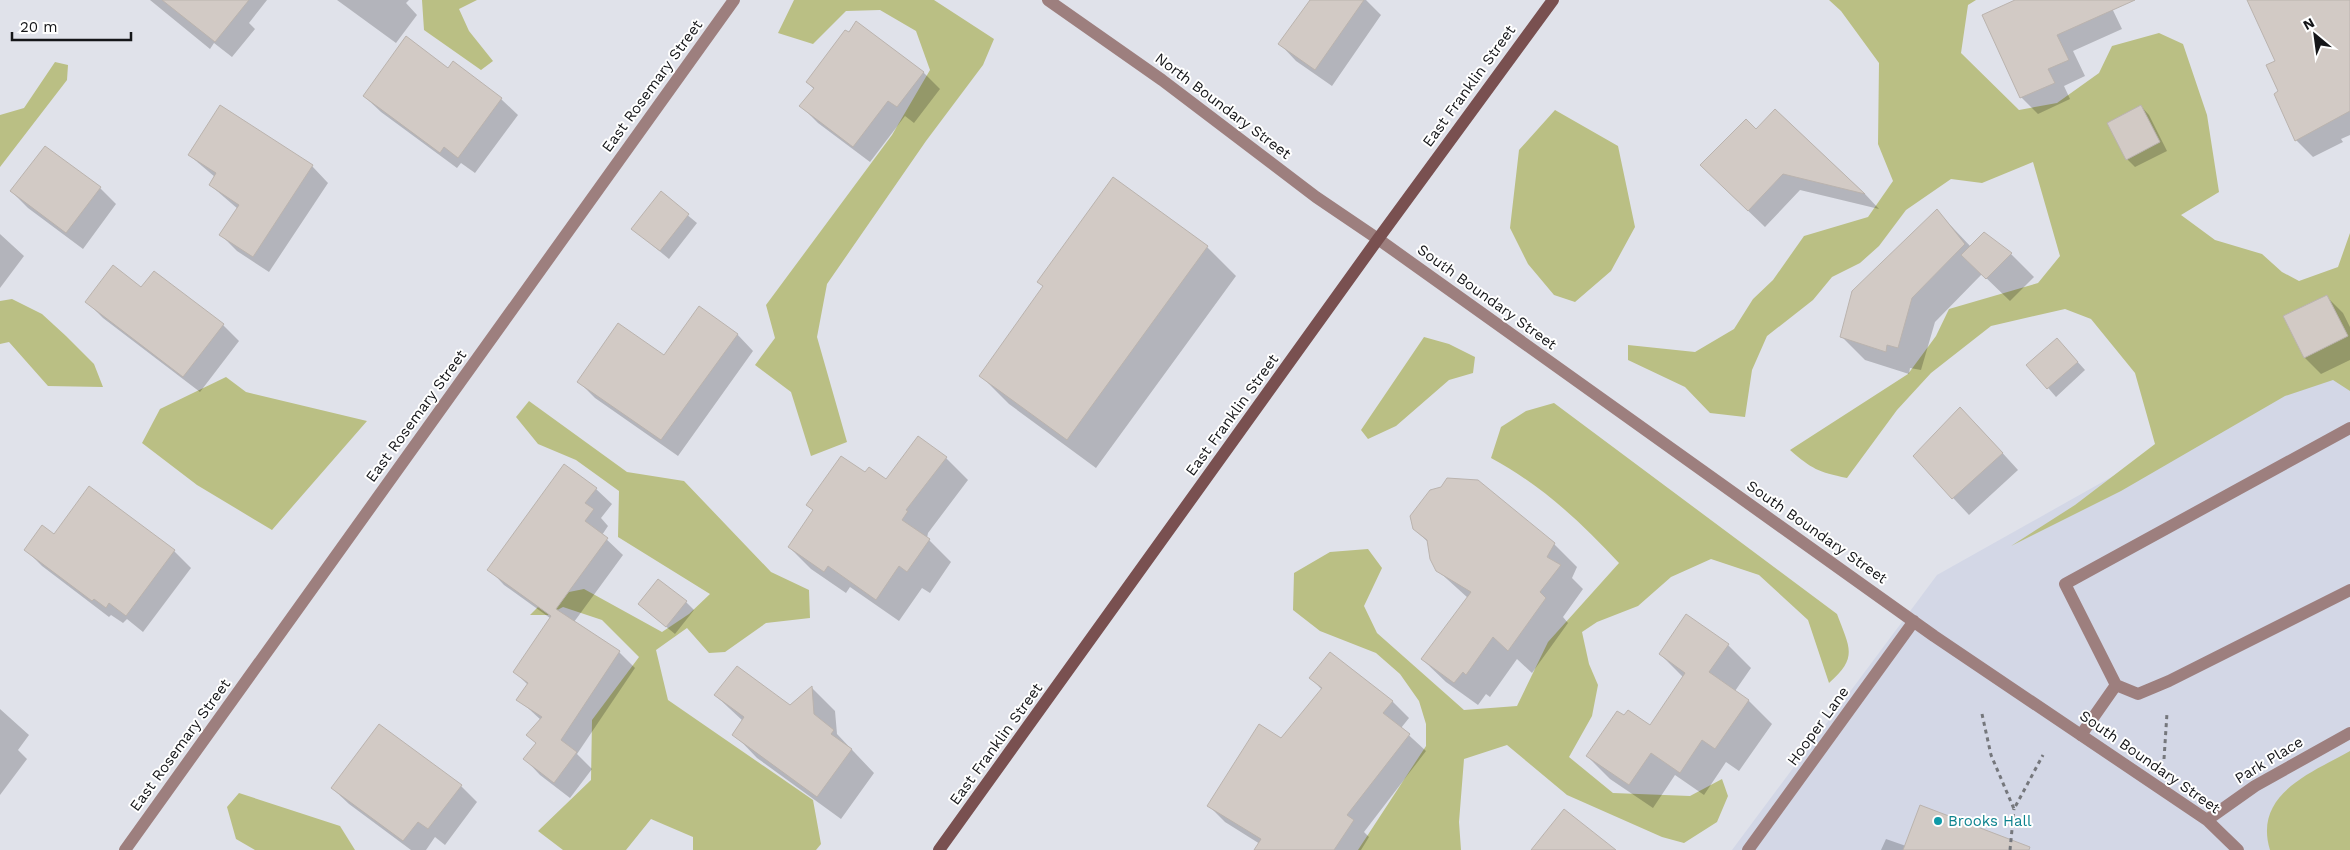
<svg xmlns="http://www.w3.org/2000/svg" width="2350" height="850" font-family="'Work Sans',sans-serif">
<style>
.built{fill:#d3d7e6}
.green{fill:#babf84}
.shadow{fill:#0003}
.building{fill:#d2cac5;stroke:#bab3ae}
.lines{fill:none;stroke-linecap:round;stroke-linejoin:round}
.path{stroke:#75777c;stroke-width:3;stroke-dasharray:4 4;stroke-linecap:butt}
.service{stroke:#9d7f7e;stroke-width:12}
.minor{stroke:#9d7f7e;stroke-width:12}
.secondary{stroke:#795050;stroke-width:12}
.culture-dot{fill:#0f9aa8;stroke:#fff;stroke-width:2}
.labels{text-anchor:middle;dominant-baseline:central;stroke-width:4;stroke-linejoin:round;paint-order:stroke}
.street-label{font-size:15px;fill:#151619;stroke:#fff}
.culture-label{font-size:15px;fill:#0d838f;stroke:#fff;text-anchor:start}
</style>
<rect width="100%" height="100%" fill="#e0e2ea"/>
<path class="built" d="M2350 343V850H1732L1937 575Z"/>
<path class="green" d="M422 0H477L459 9 469 31 493 61 481 70 424 30Z
M794 0H934L994 39 983 65 926 141 827 284 817 337 847 442 811 456 791 392 755 365 775 338 766 305 892 135 930 70 916 31 880 10 846 11 813 44 778 33Z
M1829 0H1976L1968 5 1961 53 2019 110 2057 103 2099 73 2112 46 2159 33 2183 44 2207 115 2219 192 2181 215 2215 240 2262 254 2282 272 2299 281 2338 267 2350 233V391L2333 380 2285 396 2121 491 2011 546 2075 505 2155 444 2135 373 2091 319 2065 309 1991 326 1931 373 1897 410 1847 478C1818 472 1812 469 1790 450L1908 374 1936 336 1949 309 2038 283 2060 256 2033 162 1982 183 1951 179 1906 210 1879 246 1860 263 1832 277 1813 300 1767 336 1752 370 1745 417 1710 413 1685 387 1628 360V345L1695 352 1734 329 1753 299 1773 280 1804 236 1868 217 1893 181 1878 144 1879 63 1841 11Z
M55 62 68 65 67 80 0 167V115L24 108Z
M1555 110 1618 146 1635 227 1611 271 1575 302 1554 295 1528 264 1510 228 1519 150Z
M12 299 42 314 66 336 94 364 103 387 48 386 9 342 0 344V301Z
M1424 337 1449 344 1475 357 1473 373 1449 380 1396 426 1368 439 1361 430Z
M226 377 246 392 367 421 272 530 197 485 142 443 160 409Z
M529 401 627 472 684 481 771 572 809 590 810 618 766 623 725 652 709 653 687 628 656 650 668 700 813 800 821 844 816 850H693V837L651 819 626 850H563L538 831 591 780 592 720 639 657 602 620 563 607 548 615H530L549 596 584 589 662 632 689 614 710 594 618 537 619 491 576 460 538 444 516 417Z
M1554 403 1837 614C1849 647 1859 657 1829 683L1808 620 1759 575 1711 559 1671 577 1638 606 1597 622 1582 632 1589 664 1598 685 1592 716 1569 757 1613 793 1690 796 1722 779 1728 796 1717 822 1684 843 1662 837 1567 795 1507 745 1464 759 1459 822 1461 850H1358L1426 746V724L1419 701 1400 674 1376 653 1320 631 1293 610 1294 573 1330 552 1368 549 1382 568 1364 606 1377 633 1464 710 1517 706 1548 642 1619 563C1581 522 1540 484 1491 458L1501 427 1526 411Z
M2350 751V850H2270C2253 794 2311 773 2350 751Z
M239 793 340 826 355 850H255L236 839 227 807Z"/>
<path class="shadow" d="M150 0H267L249 23 255 29 232 57 214 43 210 49Z
M337 0H409L406 3 417 15 396 43Z
M1312 0H1366L1381 15 1332 86 1296 61 1280 44Z
M2018 0H2108L2122 29 2073 51 2085 76 2064 86 2070 99 2038 114 2021 97Z
M2248 0H2350V135L2341 139 2343 142 2313 157 2296 140 2280 92 2277 62Z
M857 23 924 73 940 89 914 123 905 116 870 162 818 123 801 106 814 89 807 82Z
M453 63 501 99 518 115 475 173 461 163 457 168 381 112 364 96 448 69Z
M2141 106 2149 115 2167 151 2135 167 2127 159Z
M1776 110 1865 194 1879 209 1800 190 1765 227 1718 182 1756 131Z
M189 155 312 166 328 183 269 272 237 251 220 234 238 209 210 185 215 177Z
M1113 179 1207 247 1236 276 1096 468 1009 404 981 376 1044 287 1039 282Z
M100 188 116 204 83 249 28 208 11 191Z
M661 193 697 223 669 259 633 229Z
M1937 211 1971 247 2011 254 2034 277 2010 301 1982 274 1935 322 1921 370 1910 368 1909 374 1865 360 1841 336Z
M0 234 24 256 0 288Z
M2326 296 2343 313 2350 327V360L2321 374 2305 358 2285 317Z
M87 302 223 325 239 341 200 392 103 318Z
M737 334 753 351 678 456 595 398 579 382Z
M2057 339 2085 370 2056 397 2028 365Z
M1977 425 2018 470 1969 515 1914 456Z
M946 458 968 480 928 533 927 538 951 562 930 593 922 588 899 621 850 587 846 593 811 569 789 547 814 511 808 505 865 474 886 480Z
M90 488 174 551 191 568 143 632 127 619 123 623 111 615 109 617 42 566 26 550 54 536Z
M596 489 612 504 601 518 608 526 602 535 623 555 574 622 619 652 635 668 577 754 592 769 570 798 540 775 525 759 537 744 528 735 541 720 518 699 528 685 515 672 550 618 504 585 489 569Z
M1414 529 1554 544 1577 567 1572 578 1583 589 1563 617 1568 623 1532 673 1517 659 1490 697 1486 694 1478 705 1446 682 1422 659 1468 598 1437 570 1429 543Z
M686 602 694 610 675 634 648 612Z
M1728 645 1751 668 1735 691 1749 701 1772 724 1739 771 1726 762 1704 795 1675 775 1653 808 1610 779 1587 756 1650 727 1684 678 1660 654Z
M1311 678 1392 701 1409 718 1401 728 1426 751 1364 832 1369 837 1361 850H1256L1260 844 1225 822 1209 806 1281 739 1322 690Z
M812 688 835 711 837 734 874 773 841 819 757 758 734 734 743 721 715 695 790 706Z
M0 709 29 735 18 750 27 759 0 795Z
M461 786 477 802 445 845 435 837 426 850H411L349 804 332 788Z
M1886 839 1906 846 2013 850H1881Z"/>
<path class="building" d="M162 0H249L215 42Z
M1310 0H1364L1315 70 1278 44Z
M2015 0H2135L2057 35 2069 60 2048 69 2055 83 2020 98 1982 15Z
M2247 0H2350V111L2295 141 2274 94 2278 91 2266 65 2275 61Z
M856 21 924 72 897 107 888 101 853 147 799 106 814 88 806 82 845 30 849 32Z
M406 36 448 68 453 61 502 98 458 158 444 147 440 153 363 96Z
M220 105 313 165 253 257 219 235 239 205 209 185 216 173 188 155Z
M2141 105 2160 142 2126 160 2107 123Z
M1775 109 1865 194 1783 174 1748 211 1700 165 1746 119 1756 129Z
M45 146 101 187 66 233 10 191Z
M1113 177 1208 246 1067 440 979 376 1043 286 1037 282Z
M661 191 689 214 660 251 631 229Z
M1937 209 1965 244 1912 298 1898 348 1887 345 1886 352 1840 337 1852 291Z
M1984 232 2012 253 1986 279 1961 255Z
M113 265 141 287 154 271 224 324 183 377 85 302Z
M2327 295 2348 336 2304 358 2283 316Z
M699 306 738 334 661 440 577 382 618 323 664 355Z
M2057 338 2078 362 2047 389 2026 365Z
M1960 407 2003 453 1952 499 1913 456Z
M918 436 947 457 906 510 908 511 902 520 930 539 907 572 899 566 876 600 828 566 824 572 788 547 813 510 806 505 841 456 865 472 869 467 886 479Z
M564 464 597 488 585 503 594 509 585 521 608 538 556 609 620 651 561 740 577 752 554 783 523 759 536 743 526 735 542 717 516 700 528 683 513 672 551 616 487 570Z
M1447 478 1478 480 1555 543 1547 557 1561 565 1540 592 1546 598 1508 651 1493 637 1466 675 1463 672 1454 683 1421 659 1471 592 1436 571 1430 559 1427 540 1413 529 1410 516 1430 490 1441 487Z
M89 486 175 550 126 616 109 603 106 608 94 599 92 601 24 550 42 525 54 534Z
M658 579 687 601 666 627 638 604Z
M1686 614 1729 644 1709 672 1749 700 1715 749 1702 740 1680 773 1651 753 1629 785 1586 756 1617 711 1624 715 1628 710 1650 725 1685 673 1659 654Z
M1330 652 1393 701 1383 713 1410 734 1347 815 1354 820 1334 850H1254L1261 839 1207 806 1259 724 1281 738 1322 688 1309 678Z
M737 666 790 705 812 686 814 714 834 730 831 734 852 749 817 797 732 735 744 717 714 695Z
M379 724 462 785 428 829 418 822 403 841 331 788Z
M1920 805 2030 847 2029 850H1903Z
M1564 809 1616 850H1531Z"/>
<g class="lines">
<path class="path" d="M1982 714 1991 755 2014 809 2043 755
M2164 759 2167 713
M2010 850 2014 809"/>
<path class="service" d="M2116 685 2138 694 2169 681 2350 590
M2081 735 2116 685 2065 584 2350 428"/>
<path class="minor" d="M1048 0 1162 80 1316 197 1378 239 1934 636 2207 820 2238 850
M2207 820 2255 786 2350 733
M125 850 734 0
M1748 850 1914 621"/>
<path class="secondary" d="M939 850 1378 239 1553 0"/>
</g>
<circle class="culture-dot" cx="1938" cy="821" r="5"/>
<g class="labels">
<g class="street-label">
<text transform="translate(652 86) rotate(-54)">East Rosemary Street</text>
<text transform="translate(1469 86) rotate(-54)">East Franklin Street</text>
<text transform="translate(1223 106) rotate(37)">North Boundary Street</text>
<text transform="translate(1487 297) rotate(36)">South Boundary Street</text>
<text transform="translate(1232 415) rotate(-54)">East Franklin Street</text>
<text transform="translate(416 416) rotate(-54)">East Rosemary Street</text>
<text transform="translate(1817 532) rotate(35)">South Boundary Street</text>
<text transform="translate(1818 726) rotate(-54)">Hooper Lane</text>
<text transform="translate(996 744) rotate(-54)">East Franklin Street</text>
<text transform="translate(180 745) rotate(-54)">East Rosemary Street</text>
<text transform="translate(2269 760) rotate(-31)">Park Place</text>
<text transform="translate(2150 762) rotate(35)">South Boundary Street</text>
</g>
<g class="culture-label">
<text x="1948" y="821">Brooks Hall</text>
</g>
</g>
<g transform="translate(2315 35) rotate(331)" stroke="#ffffff" stroke-width="4" paint-order="stroke">
<path d="M0-4L9 19L0 12L-9 19Z" fill="#151619"/>
<text y="-8" font-size="14" font-weight="bold" text-anchor="middle" fill="#151619">N</text>
</g>
<path d="M12 32v8h119v-8" fill="none" stroke="#151619" stroke-width="2.5"/>
<text x="20" y="32" font-size="15" fill="#151619" stroke="#ffffff" stroke-width="4" paint-order="stroke">20 m</text>
</svg>
